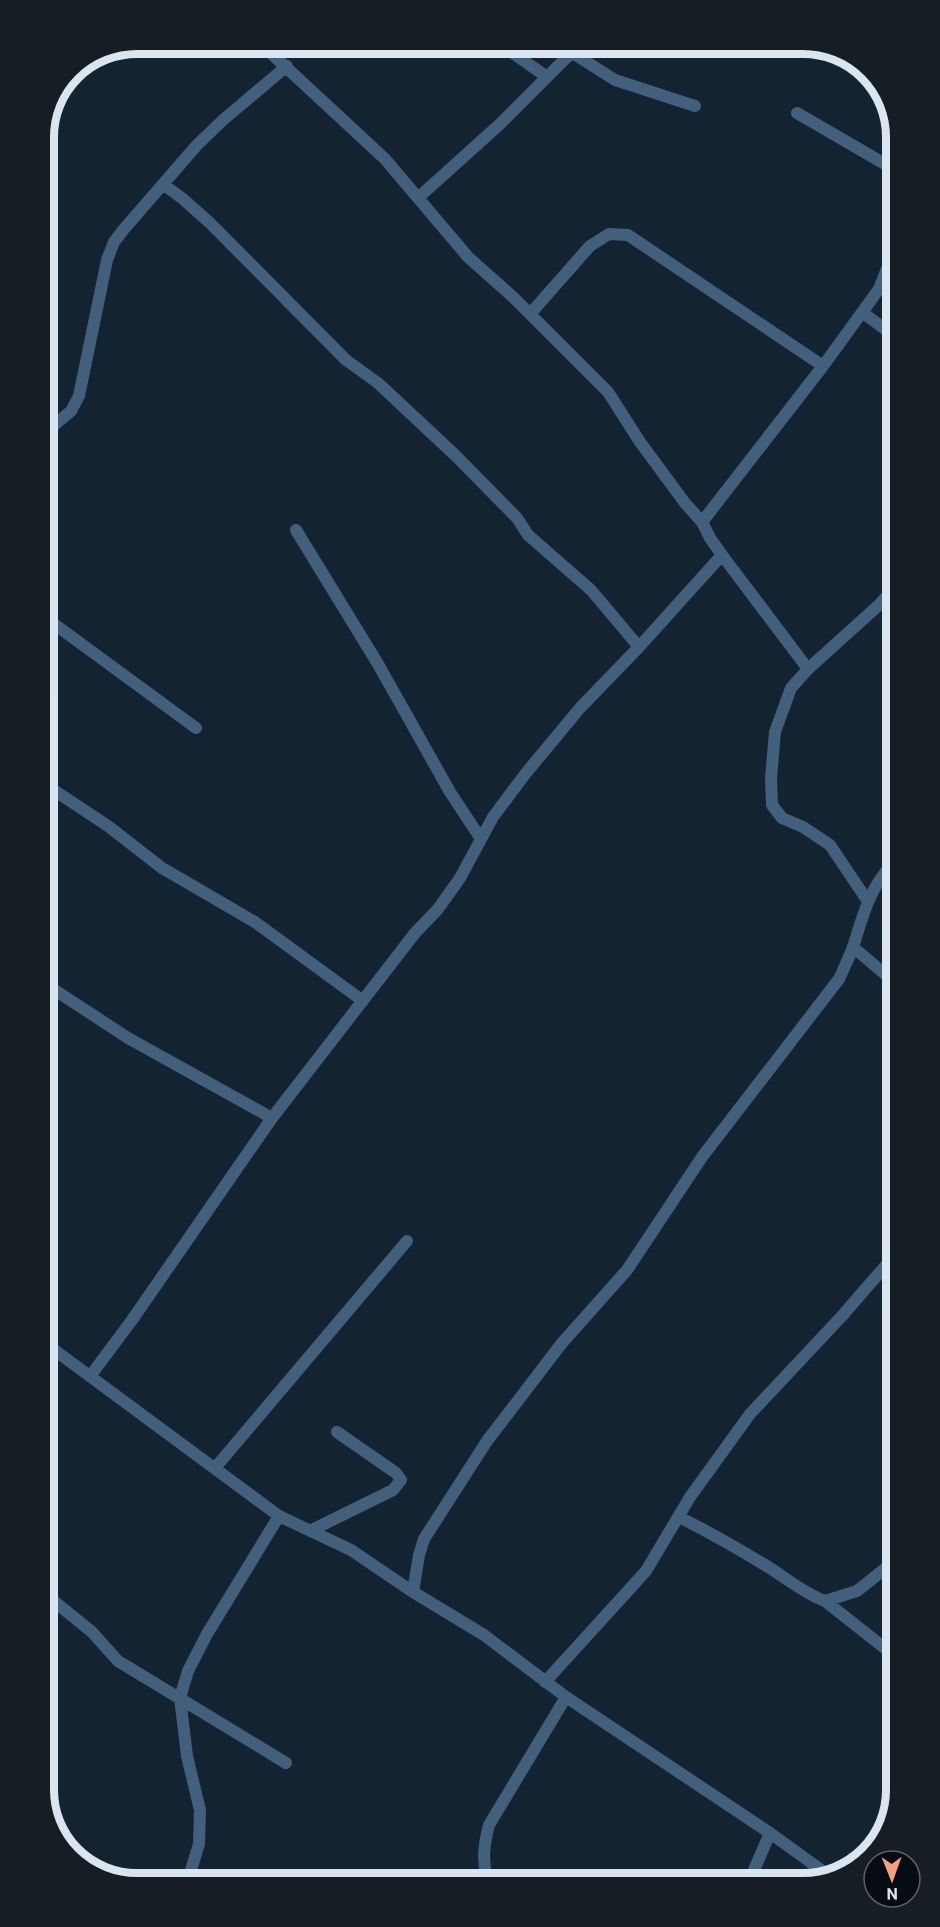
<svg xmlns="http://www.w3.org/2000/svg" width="940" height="1927" font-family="Roboto,sans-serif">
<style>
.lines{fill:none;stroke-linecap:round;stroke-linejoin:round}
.minor{stroke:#425f7b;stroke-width:12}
.rim{fill:none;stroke:#dbe5f0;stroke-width:8}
</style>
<rect width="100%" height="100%" fill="#132332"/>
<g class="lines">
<path class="minor" d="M500 44 547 77
M571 52 615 80 695 106
M797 113 890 167
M163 184 183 199 210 223 346 360 378 383 456 456 517 518 528 535 591 590 639 647
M419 197 500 124 580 44
M862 312 890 333
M530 314 590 246 609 234 628 235 823 366
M45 433 71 411 79 396 107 260 114 242 124 229 197 145 223 120 287 66
M702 522 823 366 879 289 890 261
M296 530 378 664 450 792 481 839
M722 555 808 669
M46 618 196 728
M46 785 108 826 162 868 255 922 363 1001
M867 900 830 845 803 827 782 818 772 805 771 778 775 732 791 688 808 669 880 604 892 590
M853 947 893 981
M47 985 128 1038 272 1118
M49 1346 279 1516 351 1550 413 1592 484 1635 566 1697 770 1833 831 1877
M91 1375 132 1320 272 1118 415 933 438 909 460 878 493 817 526 773 580 708 639 647 722 555 710 538 702 522 685 503 640 442 608 392 513 297 468 257 385 159 261 44
M215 1468 407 1241
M679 1517C709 1532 737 1548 765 1565 785 1577 803 1593 825 1601L896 1657
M310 1531 393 1490 401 1480 396 1473 337 1432
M413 1592 419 1555 424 1539 487 1441 562 1343 627 1270 702 1157 839 979C844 968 850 956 854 944 864 912 870 888 893 863
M50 1598 92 1632 118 1661 286 1763
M825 1601 857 1591 896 1560
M545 1682 646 1571 690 1497 750 1414 842 1316 894 1256
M857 1861 887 1822
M751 1877 770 1833
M487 1880C482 1860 484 1844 489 1825L566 1697
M187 1883 199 1844 200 1810 187 1756 180 1698 188 1671 207 1634 279 1516"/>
</g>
<path d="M0 0H940V1927H0ZM137 54H803A83 83 0 0 1 886 137V1790A83 83 0 0 1 803 1873H137A83 83 0 0 1 54 1790V137A83 83 0 0 1 137 54Z" fill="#171d24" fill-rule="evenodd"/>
<path class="rim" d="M137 54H803A83 83 0 0 1 886 137V1790A83 83 0 0 1 803 1873H137A83 83 0 0 1 54 1790V137A83 83 0 0 1 137 54Z"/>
<g transform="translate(892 1879) rotate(179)"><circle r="28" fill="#060c12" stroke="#5b636b" stroke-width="1.5"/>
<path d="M0-4.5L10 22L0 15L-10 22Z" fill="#f39f84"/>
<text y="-9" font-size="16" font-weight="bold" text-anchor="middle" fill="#dbe5f0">N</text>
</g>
</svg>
